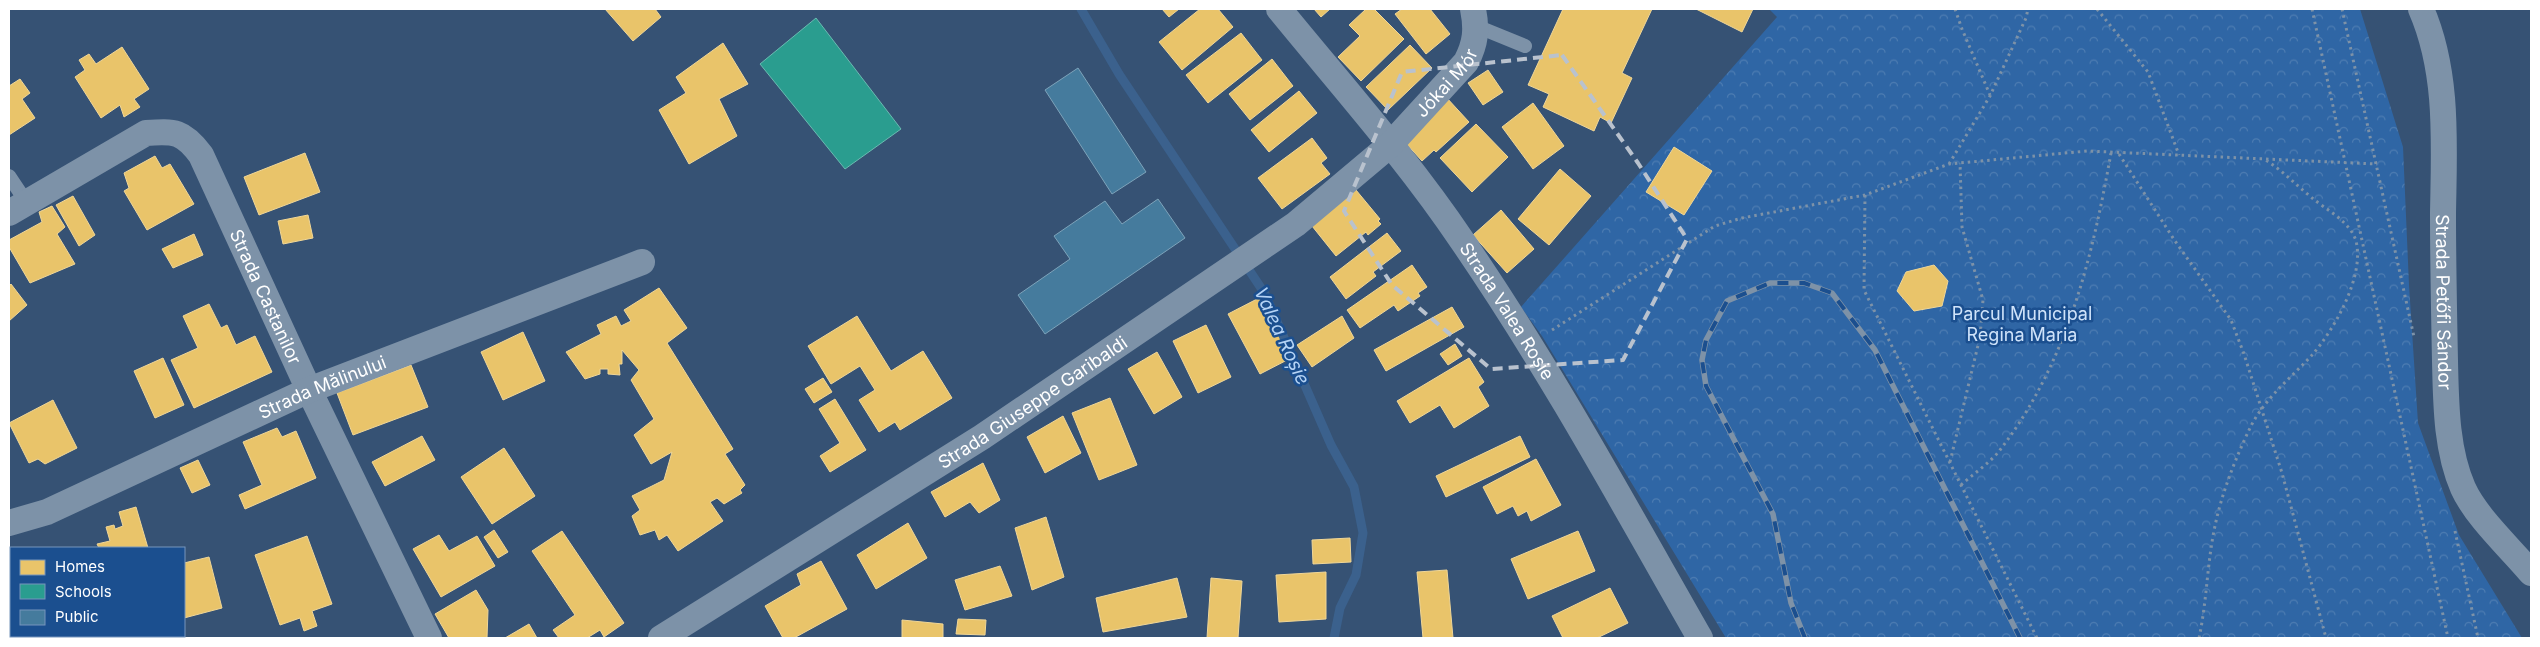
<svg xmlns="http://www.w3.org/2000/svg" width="2540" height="647" font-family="Inter,sans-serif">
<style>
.forest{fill:url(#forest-crowns)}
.homes{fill:#e9c46a;stroke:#f0d697}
.schools{fill:#2a9d8f;stroke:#6abab1}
.public{fill:#457b9d;stroke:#7da3ba}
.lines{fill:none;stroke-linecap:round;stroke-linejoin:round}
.stream{stroke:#3b618d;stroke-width:9}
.path{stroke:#7d92a8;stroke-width:3;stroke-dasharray:2.5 4;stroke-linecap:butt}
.service{stroke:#7d92a8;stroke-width:14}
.minor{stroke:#7d92a8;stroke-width:26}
.rail-casing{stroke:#7e92a7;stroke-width:5.5}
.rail{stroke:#1b4f8f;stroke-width:4;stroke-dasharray:11;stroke-linecap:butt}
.marked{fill:none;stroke:#b9c2ce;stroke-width:4;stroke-dasharray:10 6;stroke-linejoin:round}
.labels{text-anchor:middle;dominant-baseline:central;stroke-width:5;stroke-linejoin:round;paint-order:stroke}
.street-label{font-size:18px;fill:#fff;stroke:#1b4f8f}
.park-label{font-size:18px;fill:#cfe3fa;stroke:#1b4f8f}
.water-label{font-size:19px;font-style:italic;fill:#b5d3f5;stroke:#1b4f8f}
</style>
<defs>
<pattern id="forest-crowns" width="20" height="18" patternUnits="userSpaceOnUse" patternTransform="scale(1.25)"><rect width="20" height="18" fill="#2f66a5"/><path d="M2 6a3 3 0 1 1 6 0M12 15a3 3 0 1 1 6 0" fill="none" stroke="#4e7db2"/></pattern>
</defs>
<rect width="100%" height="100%" fill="#365274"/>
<path class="forest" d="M1769 9H2360L2403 147 2409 285 2418 423 2459 535 2522 638H1726L1542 336 1521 307 1777 17Z"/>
<path class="homes" d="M605 9H655L661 17 633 41Z
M1162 9H1179L1169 17Z
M1200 9H1218L1233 27 1182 70 1159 42Z
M1314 9H1330L1321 17Z
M1366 9H1374L1404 39 1361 81 1338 57 1360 36 1349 25Z
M1402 9H1430L1450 34 1426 54 1395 14Z
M1563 9H1652L1622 73 1632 78 1611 123 1600 117 1594 131 1543 107 1549 94 1528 85Z
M1696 9H1753L1742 32Z
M1241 33 1262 60 1208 103 1186 75Z
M723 43 748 84 719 99 737 136 689 164 659 110 686 93 676 77Z
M1410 45 1432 68 1388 110 1366 87Z
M122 47 149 89 134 99 140 107 124 117 120 105 101 118 75 77 85 70 79 60 89 54 96 64Z
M1272 59 1293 86 1250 120 1229 94Z
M1488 70 1503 92 1483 105 1468 83Z
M20 79 30 93 22 99 35 118 9 135V86Z
M1299 91 1317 113 1269 152 1251 130Z
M1446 97 1469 122 1436 152 1434 150 1422 161 1402 139Z
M1533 103 1564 146 1533 169 1502 127Z
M1476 124 1508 157 1472 192 1440 158Z
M1312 138 1327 158 1321 163 1330 174 1282 209 1258 178Z
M1674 147 1712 171 1684 215 1646 192Z
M305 153 320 192 259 215 244 177Z
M155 156 162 168 170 164 194 204 147 230 124 191 129 188 124 173Z
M1560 169 1591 196 1549 245 1518 219Z
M1356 190 1380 219 1378 221 1381 224 1368 235 1366 232 1336 256 1312 226Z
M73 196 95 235 79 246 56 205Z
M52 206 65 227 57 234 75 264 30 283 9 247V240L42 222 39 212Z
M1501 210 1534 249 1507 273 1473 235Z
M308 215 313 238 283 244 278 221Z
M1387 233 1401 251 1373 272 1376 276 1346 299 1330 277Z
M194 234 203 255 173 268 162 249Z
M1412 265 1427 287 1418 293 1420 296 1398 311 1394 305 1360 328 1347 310Z
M1934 265 1948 281 1942 306 1914 311 1897 291 1906 272Z
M11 284 27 305 9 321V286Z
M659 288 687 328 667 343 733 449 725 454 745 485 740 490 742 493 724 504 717 498 710 502 723 521 678 551 667 535 659 540 655 530 640 535 632 516 640 510 632 496 664 480 672 452 651 464 634 435 654 419 631 380 639 370 622 350V364H619L620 375 608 374V369H600V374L585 379 566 352 601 334 597 325 616 316 621 326 631 321 624 310Z
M1259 298 1291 358 1260 374 1228 314Z
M209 304 221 328 227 325 236 345 255 336 272 372 194 408 171 360 198 348 183 316Z
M1452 307 1464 327 1386 371 1374 350Z
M857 316 891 371 923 351 952 398 900 430 895 422 879 432 859 400 875 390 860 366 831 384 808 346Z
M1342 316 1354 338 1312 367 1297 345Z
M1206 325 1231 377 1198 393 1173 341Z
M523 332 545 381 503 400 481 352Z
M1455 344 1462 356 1448 365 1440 354Z
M1157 352 1182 397 1154 414 1128 369Z
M163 358 184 405 155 418 134 371Z
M1469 358 1484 382 1478 387 1489 406 1454 428 1440 405 1410 423 1397 401Z
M411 365 428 407 353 435 337 393Z
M823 378 832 392 814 403 805 389Z
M1110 398 1137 465 1099 480 1072 413Z
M835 399 866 450 830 472 820 456 840 443 819 409Z
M53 400 77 448 45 464 38 459 29 463 9 423Z
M1063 416 1081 453 1045 473 1027 437Z
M277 428 282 437 296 431 316 478 245 509 239 495 262 485 243 442Z
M422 436 435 460 385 486 372 462Z
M1520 436 1530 457 1446 497 1436 476Z
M504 448 535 496 492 524 461 477Z
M1536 459 1561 505 1531 521 1527 511 1518 516 1513 506 1497 514 1483 487Z
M198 460 210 485 192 493 180 468Z
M983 463 1000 500 979 513 970 502 945 517 931 492Z
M136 507 148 548H99L97 544 110 541 106 527 114 525 115 529 123 526 119 512Z
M1046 517 1064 577 1032 590 1015 528Z
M908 523 927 558 876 589 857 555Z
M494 530 508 552 498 558 484 537Z
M562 531 624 623 604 637 600 630 587 638H559L553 630 575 615 532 551Z
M1578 531 1595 571 1528 599 1511 559Z
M439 535 449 551 477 536 495 566 441 597 413 549Z
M307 536 332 604 312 611 317 626 304 631 300 618 280 625 255 555Z
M1350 538 1351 562 1313 564 1312 540Z
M209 557 222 608 184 618V563Z
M821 561 847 609 794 638H783L765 606 801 585 797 574Z
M9 562H11V636H17L9 638Z
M1000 566 1012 596 965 610 955 580Z
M1447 570 1453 638H1423L1417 572Z
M1326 572V619L1279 622 1276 575Z
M1177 578 1187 617 1103 632 1096 598Z
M1211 578 1242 581 1238 638H1207Z
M1610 588 1628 623 1597 638H1563L1552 616Z
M476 590 488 610 487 638H449L435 614Z
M958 619 986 620 985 635 956 634Z
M902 620 943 624V638H902Z
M529 624 537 638H505Z"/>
<path class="schools" d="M816 18 901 129 845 169 760 64Z"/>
<path class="public" d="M1078 68 1146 172 1112 194 1045 90Z
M1158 199 1185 238 1045 334 1018 295 1070 259 1054 236 1105 201 1122 224Z"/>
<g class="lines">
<path class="stream" d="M1081 9 1119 74 1265 294 1331 445 1354 487 1363 533 1356 575 1340 608 1334 638"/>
<path class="path" d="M1955 9 1962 29 1990 95
M2097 9 2148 72 2179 155
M2312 9 2448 638
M2342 9 2414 337
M2119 154 2175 241 2231 320 2244 354 2282 473 2326 638
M1949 164 1990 96 2026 18 2028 9
M1865 195 1864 290 2037 638
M1552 330 1715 226 1742 218 1865 195 1949 164 2087 151 2377 164
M1950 462 1980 337 1983 300 1962 227 1960 163
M1961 485C1973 474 1990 463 2000 450 2067 363 2092 259 2111 153
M2455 531 2478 638
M2199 638C2207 601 2207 563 2215 526 2222 492 2236 457 2251 426 2266 397 2291 378 2312 355 2334 330 2365 276 2356 241 2350 221 2326 210 2311 197 2295 184 2282 170 2264 159"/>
<path class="service" d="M1476 26 1525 46
M9 176 27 203"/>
<g class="minor">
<path id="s1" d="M1279 9C1341 85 1408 160 1463 242 1550 369 1624 505 1700 638"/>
<path id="s2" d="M2421 9C2449 73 2444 145 2443 214 2443 263 2444 312 2445 361 2446 403 2446 449 2463 488 2476 517 2510 548 2531 573"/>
<path id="s3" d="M9 213 146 133C175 131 183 131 201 155L309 390 429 638"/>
<path id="s4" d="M9 523 47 512 309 390 642 262"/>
<path id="s5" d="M661 638 982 437 1296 224 1390 145 1466 62C1476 43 1477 29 1473 9"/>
</g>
<g class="rail-casing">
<path id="rail" d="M1805 638 1791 603 1773 514 1706 386 1702 360 1706 340 1727 301 1770 283H1804L1832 293 1875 350 2020 638"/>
</g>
<use href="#rail" class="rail"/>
</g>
<path class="marked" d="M1562 55 1638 163 1687 239 1623 360 1491 369 1392 285 1344 211 1402 72Z"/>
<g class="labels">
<g class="street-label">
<text stroke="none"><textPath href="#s5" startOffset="965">Jókai Mór</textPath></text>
<text stroke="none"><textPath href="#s3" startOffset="378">Strada Castanilor</textPath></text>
<text stroke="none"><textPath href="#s2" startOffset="296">Strada Petőfi Sándor</textPath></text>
<text stroke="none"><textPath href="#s1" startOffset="379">Strada Valea Roșie</textPath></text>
<text stroke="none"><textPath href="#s4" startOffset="342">Strada Mălinului</textPath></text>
<text stroke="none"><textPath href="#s5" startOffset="440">Strada Giuseppe Garibaldi</textPath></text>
</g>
<g class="park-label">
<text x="2022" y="313">Parcul Municipal<tspan x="2022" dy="21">Regina Maria</tspan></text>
</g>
<g class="water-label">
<text transform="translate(1282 336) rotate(65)">Valea Roșie</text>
</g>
</g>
<rect width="2540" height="647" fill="none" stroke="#ffffff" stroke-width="20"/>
<rect x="10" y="547" width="175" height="90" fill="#1b4f8f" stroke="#7695bc"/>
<rect x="20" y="560" width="25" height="15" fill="#e9c46a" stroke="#7695bc"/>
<text x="55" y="572" font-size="15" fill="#ffffff">Homes</text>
<rect x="20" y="584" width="25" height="15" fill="#2a9d8f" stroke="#7695bc"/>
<text x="55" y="597" font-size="15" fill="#ffffff">Schools</text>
<rect x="20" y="610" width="25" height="15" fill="#457b9d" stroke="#7695bc"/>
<text x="55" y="622" font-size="15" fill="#ffffff">Public</text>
</svg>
